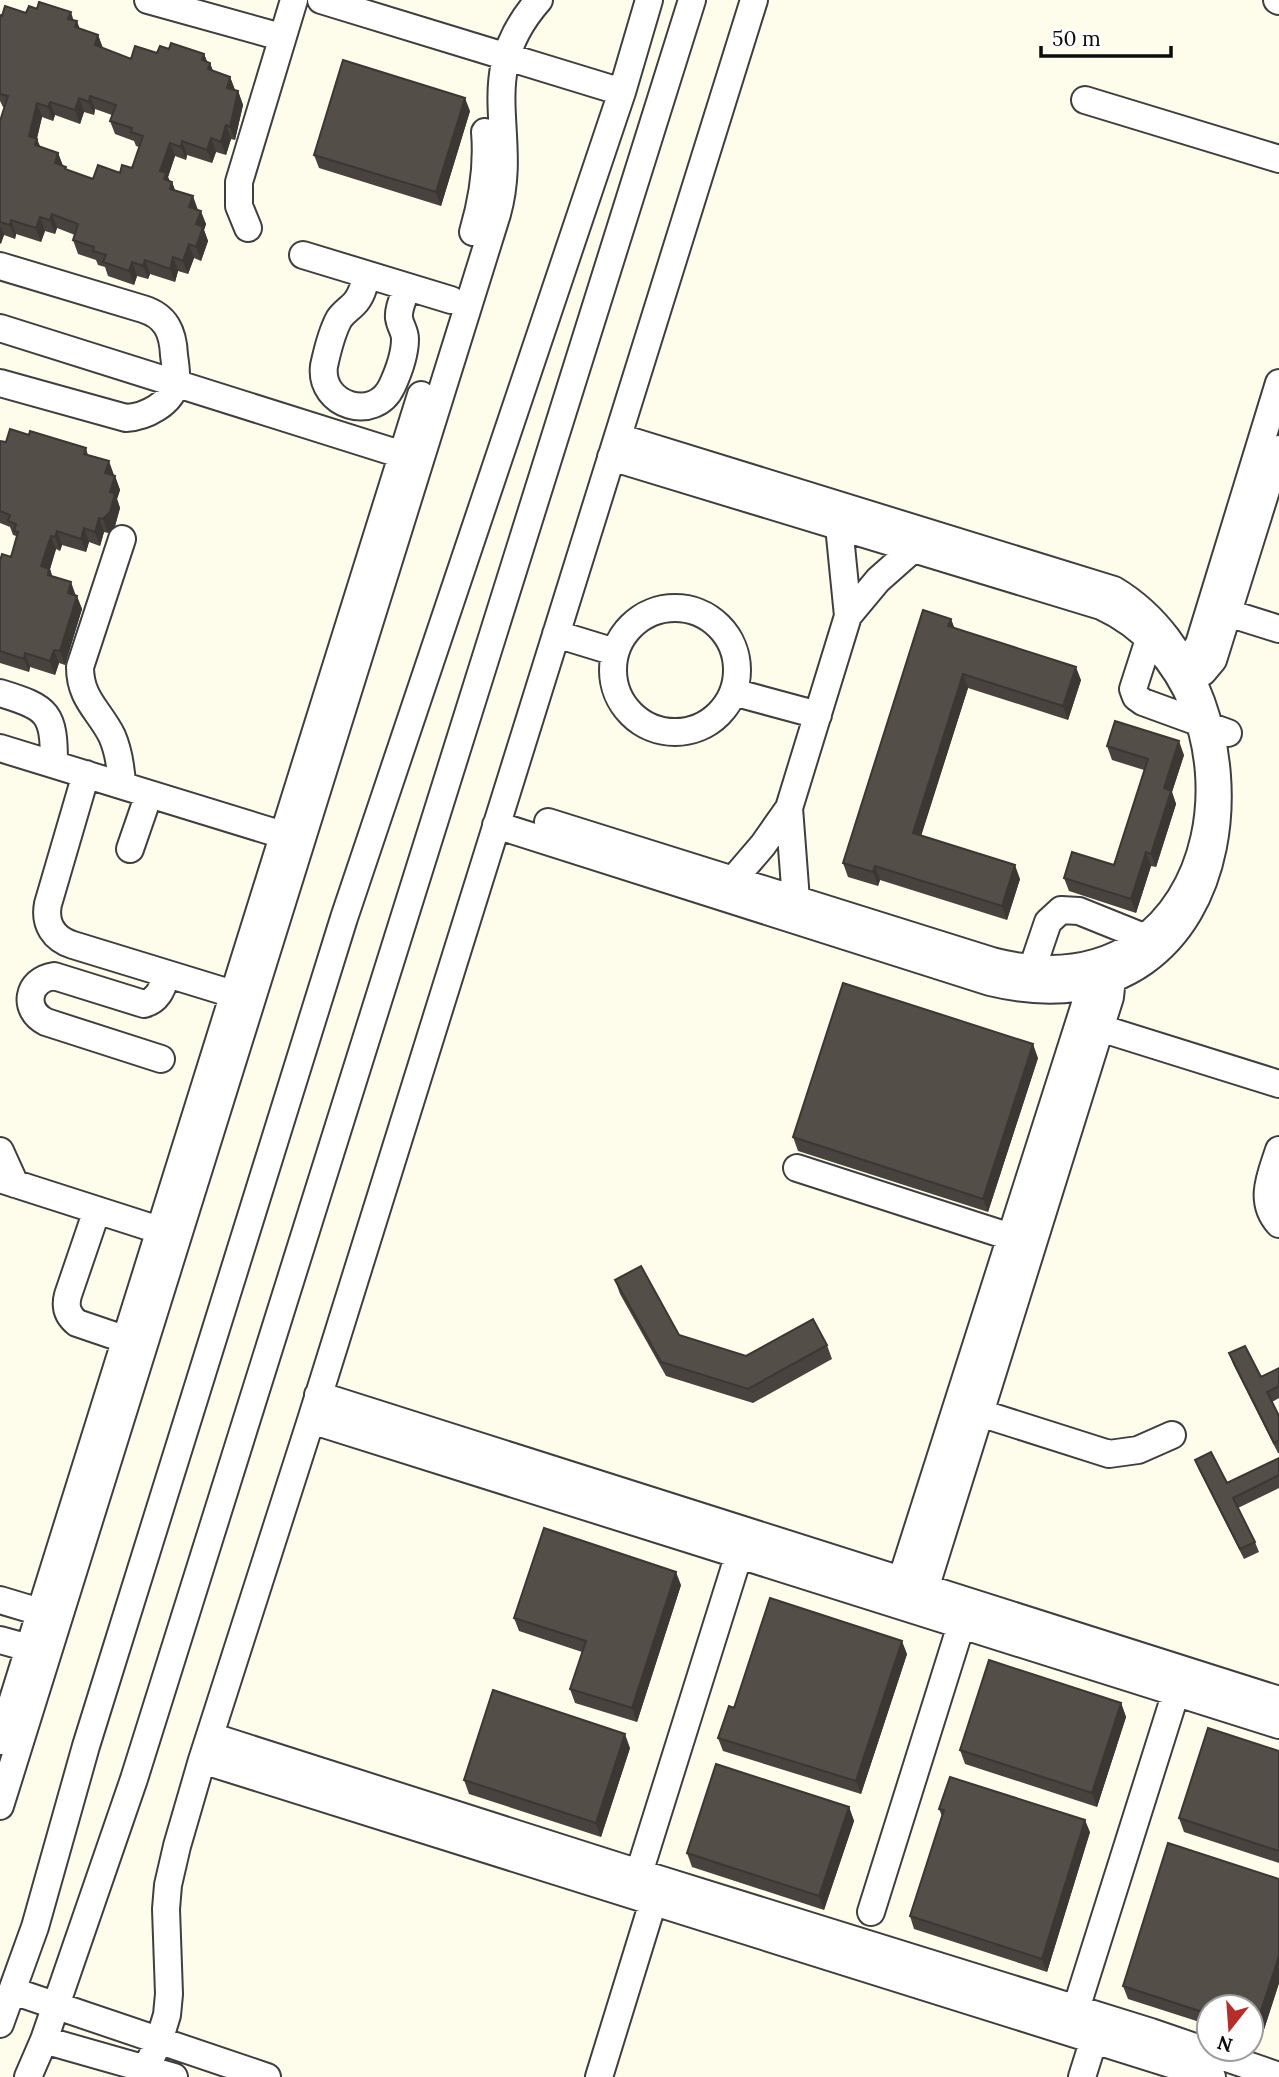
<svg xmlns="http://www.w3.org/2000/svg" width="1279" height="2077" font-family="Lora,serif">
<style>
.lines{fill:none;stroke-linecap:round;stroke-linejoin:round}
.minor-casing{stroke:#3f3f3f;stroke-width:30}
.minor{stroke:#fff;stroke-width:26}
.wall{fill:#48433e;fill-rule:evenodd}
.shaded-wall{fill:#3b3732}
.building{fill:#544e48;stroke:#3b3732;stroke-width:2;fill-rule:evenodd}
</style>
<rect width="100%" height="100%" fill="#fefceb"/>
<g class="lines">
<g class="minor-casing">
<path id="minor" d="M148 0 281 37
M321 0 622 92
M1277 0 1279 1
M1085 100 1279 159
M248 228 239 206V182L294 0
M473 232C483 198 488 167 485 132
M303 255 451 300
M0 266 143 309C166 316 173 332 174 355 175 363 177 374 176 382 172 404 145 417 126 418L0 383
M367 275C364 285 362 296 354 304 349 309 343 313 339 319 332 332 327 352 324 366 319 406 375 423 392 386 398 373 405 353 405 339 405 331 400 326 399 318 398 308 404 297 407 287
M0 328 403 455
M839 526 848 616
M122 539 80 667C80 699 99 710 112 736 119 752 121 768 122 785
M613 670a62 62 0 1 1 124 0a62 62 0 1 1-124 0Z
M1228 613 1279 629
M1152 630 1133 689 1136 697 1143 702 1228 733
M556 634 615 652
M1193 654 1199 644 1279 383
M1203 672 1213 660 1279 449
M733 692 818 715
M0 693C49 708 54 713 54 764
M0 748 283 835
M86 774 48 904C44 924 54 939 73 945L233 994
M789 808 796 900
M548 822 992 961C1235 1024 1279 688 1101 606L611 457
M496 825 990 982C1254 1046 1279 689 1114 590L618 437
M130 849 149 794
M733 880 763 845 789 808 848 616 878 580 913 549
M1032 969 1048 922 1061 910 1079 911 1151 940
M1100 1028 1279 1084
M161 1059 46 1022C22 1010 27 980 54 976L144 1004C159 1000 162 988 167 974
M1279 1150C1271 1175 1258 1201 1279 1224
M0 1151 15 1184
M797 1168 1011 1237
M0 1179 159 1230
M97 1210 68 1295C65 1306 67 1315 77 1323L124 1339
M318 1395 1279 1700
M980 1413 1109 1454 1138 1450 1172 1435
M311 1420 1279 1725
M901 1581 1087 998 1092 973
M925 1589 1110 997 1113 968
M0 1600 40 1612
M0 1640 29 1648
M210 1736 639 1873 1151 2032 1279 2076
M0 1741 421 395
M202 1760 1212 2077
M0 1806 497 214C520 132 472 76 539 0
M639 1873 739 1554
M871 1912 961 1625
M13 1991 267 2077
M1076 2009 1176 1692
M0 2024 35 1927 86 1746 344 918 622 92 649 0
M44 2040 174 2077
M28 2077 44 2040 134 1779 692 0
M142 2077 159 2041 167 2015 169 1994 166 1909 168 1885 177 1846 202 1760 311 1420 754 0
M599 2077 653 1902
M1082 2077 1094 2039"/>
</g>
<use href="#minor" class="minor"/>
</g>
<path class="wall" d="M26 13 74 20 79 29 98 35 103 48 131 59 157 53 169 49 204 54 207 62 210 63 213 71 230 77 235 90 238 91 243 105 235 140 231 139 226 155 216 152 212 163 187 155 186 160 175 156 168 177 170 181 172 182 175 190 198 210 206 224 204 230 208 241 201 261 194 258 188 274 178 271 175 282 150 274 148 279 137 276 134 285 108 276 105 267 98 265 96 260 78 254 73 240 75 235 57 228 55 234 45 231 41 242 16 234 15 239 4 235 0 244V121L4 107H3L0 101V15ZM95 109 112 115 110 121 115 134 134 141 136 146 139 147 132 168 93 179 67 170 63 166 58 153 40 146 37 139 42 117 53 121 55 115 80 124 84 112 94 115Z
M470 111 441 206 319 168 314 155Z
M29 435 86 448 88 455 115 476 120 490 117 499 120 508 115 526 108 533 104 532 100 546 89 542 86 552 62 545 60 551 56 549 50 569 52 576 76 595 82 609 65 665 59 663 55 675 30 667 29 672 0 663V561L11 557 17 538 16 536 13 535 10 527 0 523V441L6 442Z
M951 619 954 628 1081 680 1068 720 968 688 921 835 1020 879 1007 920 880 880 878 886 848 877 843 863Z
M1107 746 1184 755 1172 792 1176 804 1156 867 1151 866 1136 913 1069 891 1064 878 1114 865 1144 770 1112 760Z
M1038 1058 988 1212 798 1151 793 1137Z
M615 1280 679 1335 746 1356 827 1345 832 1359 753 1403 666 1376 620 1294Z
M1229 1353 1261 1377 1279 1368V1398L1272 1402 1279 1416V1453H1278L1233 1364Z
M1279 1458V1488L1238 1508 1255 1542 1259 1552 1244 1559 1199 1470 1195 1460 1227 1483Z
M681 1585 637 1722 575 1703 570 1689 582 1652 519 1631 514 1618Z
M907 1654 861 1794 723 1751 718 1738 734 1708Z
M1121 1703 1126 1717 1097 1807 965 1764 960 1750Z
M630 1748 601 1837 469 1794 464 1780Z
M1279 1751V1863L1184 1832 1179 1818Z
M849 1807 854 1821 824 1910 692 1867 687 1853Z
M939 1809 1090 1832 1047 1972 914 1929 910 1916 942 1816Z
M1279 1879V1983L1260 2042 1251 2039V2007H1209V2025L1128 1999 1123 1986Z"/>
<path class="shaded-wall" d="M71 12 75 25 77 21 82 35 68 19Z
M98 35 103 49 95 45Z
M204 54 209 66 210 63 215 77 213 83 202 60Z
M230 77 235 90 227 88Z
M238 91 243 105 235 140 230 127Z
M90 96 95 109 94 115 89 102Z
M79 98 84 112 80 124 75 110Z
M465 98 470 111 441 206 436 192Z
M50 102 55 115 53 121 48 107Z
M37 103 42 117 36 141 37 139 42 153 29 136Z
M226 125 231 139 226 155 221 142Z
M211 138 216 152 212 163 207 150Z
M182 141 187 155 186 160 181 147Z
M170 143 175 156 168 177 171 186 172 182 177 196 175 202 160 171Z
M58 153 63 166 55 163Z
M193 196 198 210 189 207Z
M201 211 206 224 204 230 208 241 201 261 196 247V224Z
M52 214 57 228 55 234 50 220Z
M40 217 45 231 41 242 36 228Z
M11 220 16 234 15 239 10 225Z
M0 226 4 235 1 244 0 243Z
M189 244 194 258 188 274 183 261Z
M173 257 178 271 175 282 170 269Z
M145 260 150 274 148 279 143 266Z
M132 262 137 276 134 285 129 271Z
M109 461 114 475 110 487 105 473Z
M115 476 120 490 117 499 120 508 115 526 108 533 103 519Z
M99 518 104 532 100 546 95 532Z
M84 528 89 542 86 552 81 539Z
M57 531 62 545 60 551 55 537Z
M51 536 56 549 50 569 54 582 41 566Z
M71 582 76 596 68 593Z
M77 596 82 609 65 665 60 651Z
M951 619 956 632 948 626Z
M54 650 59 663 55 675 50 661Z
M25 653 30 667 29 672 24 659Z
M1076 667 1081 680 1068 720 1063 706Z
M963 674 968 688 918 846 913 833Z
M1179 741 1184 755 1172 792 1176 804 1156 867 1151 854 1164 788Z
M1146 852 1151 866 1136 913 1131 899Z
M1015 865 1020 879 1007 920 1002 906Z
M875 866 880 880 878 886 873 872Z
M1033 1044 1038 1058 988 1212 983 1199Z
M676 1572 681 1585 637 1722 632 1708Z
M902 1641 907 1654 861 1794 856 1781Z
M1121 1703 1126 1717 1097 1807 1092 1793Z
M625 1734 630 1748 601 1837 596 1823Z
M849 1807 854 1821 824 1910 819 1896Z
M1085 1820 1090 1832 1047 1972 1042 1959Z
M1279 1956V1983L1260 2042 1255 2029Z"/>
<path class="building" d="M39 2 71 12 68 19 77 21 75 27 98 35 95 45 131 59 135 46 157 53 160 46 169 49 171 43 204 54 202 60 210 63 208 69 230 77 227 88 238 91 230 127 226 125 221 142 211 138 207 150 182 141 181 147 170 143 160 171 167 173 164 179 172 182 170 189 193 196 189 207 201 211 196 224 203 227 196 247 189 244 183 261 173 257 170 269 145 260 143 266 132 262 129 271 103 262 106 255 93 251 94 247 73 240 78 224 52 214 50 220 40 217 36 228 11 220 10 225 0 222V121L8 96 0 94V15L2 16 5 6 26 13 29 6 37 9ZM90 96 116 105 110 121 132 128 131 132 143 136 132 168 122 165 120 173 98 165 93 179 65 169 66 167 55 163 58 153 35 145 37 139 29 136 37 103 48 107 50 102 75 110 79 98 89 102Z
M343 60 465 98 436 192 314 155Z
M10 429 29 435 30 431 86 448 84 454 109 461 105 473 115 476 110 492 115 494 110 512 103 519 99 518 95 532 84 528 81 539 57 531 55 537 51 536 41 566 49 569 48 575 71 582 68 593 77 596 60 651 54 650 50 661 25 653 24 659 0 651V561L2 554 11 557 18 532 14 531 16 524 8 521 10 515 0 511V441L6 442Z
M923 610 951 619 948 626 1076 667 1063 706 963 674 913 833 1015 865 1002 906 875 866 873 872 843 863Z
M1115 721 1179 741 1164 788 1171 791 1151 854 1146 852 1131 899 1064 878 1072 852 1114 865 1148 759 1107 746Z
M843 983 1033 1044 983 1199 793 1137Z
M641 1266 679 1335 746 1356 813 1319 827 1345 748 1389 661 1362 615 1280Z
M1245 1346 1261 1377 1279 1368V1386L1267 1392 1279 1416V1440L1274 1443 1229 1353Z
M1211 1452 1227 1483 1279 1458V1475L1233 1498 1255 1542 1240 1549 1195 1460Z
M544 1528 676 1572 632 1708 570 1689 586 1641 514 1618Z
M770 1598 902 1641 856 1781 718 1738 729 1706 734 1708Z
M989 1660 1121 1703 1092 1793 960 1750Z
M493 1690 625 1734 596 1823 464 1780Z
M1208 1728 1279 1751V1851L1179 1818Z
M716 1764 849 1807 819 1896 687 1853Z
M950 1777 1085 1820 1042 1959 910 1916 944 1810 939 1809Z
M1168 1843 1279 1879V1956L1255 2029 1251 2027V2007H1209V2014L1123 1986Z"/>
<g transform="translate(1230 2028) rotate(197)"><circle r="33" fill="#ffffff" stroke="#9e9e9e" stroke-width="2"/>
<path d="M0-5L12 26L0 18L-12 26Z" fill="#b62d29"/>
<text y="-10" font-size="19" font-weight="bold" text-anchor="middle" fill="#0c0c0c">N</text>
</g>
<path d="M1041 46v10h130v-10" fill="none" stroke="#0c0c0c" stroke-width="3.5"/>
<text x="1052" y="46" font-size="21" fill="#0c0c0c" stroke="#ffffff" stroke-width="5" paint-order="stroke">50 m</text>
</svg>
